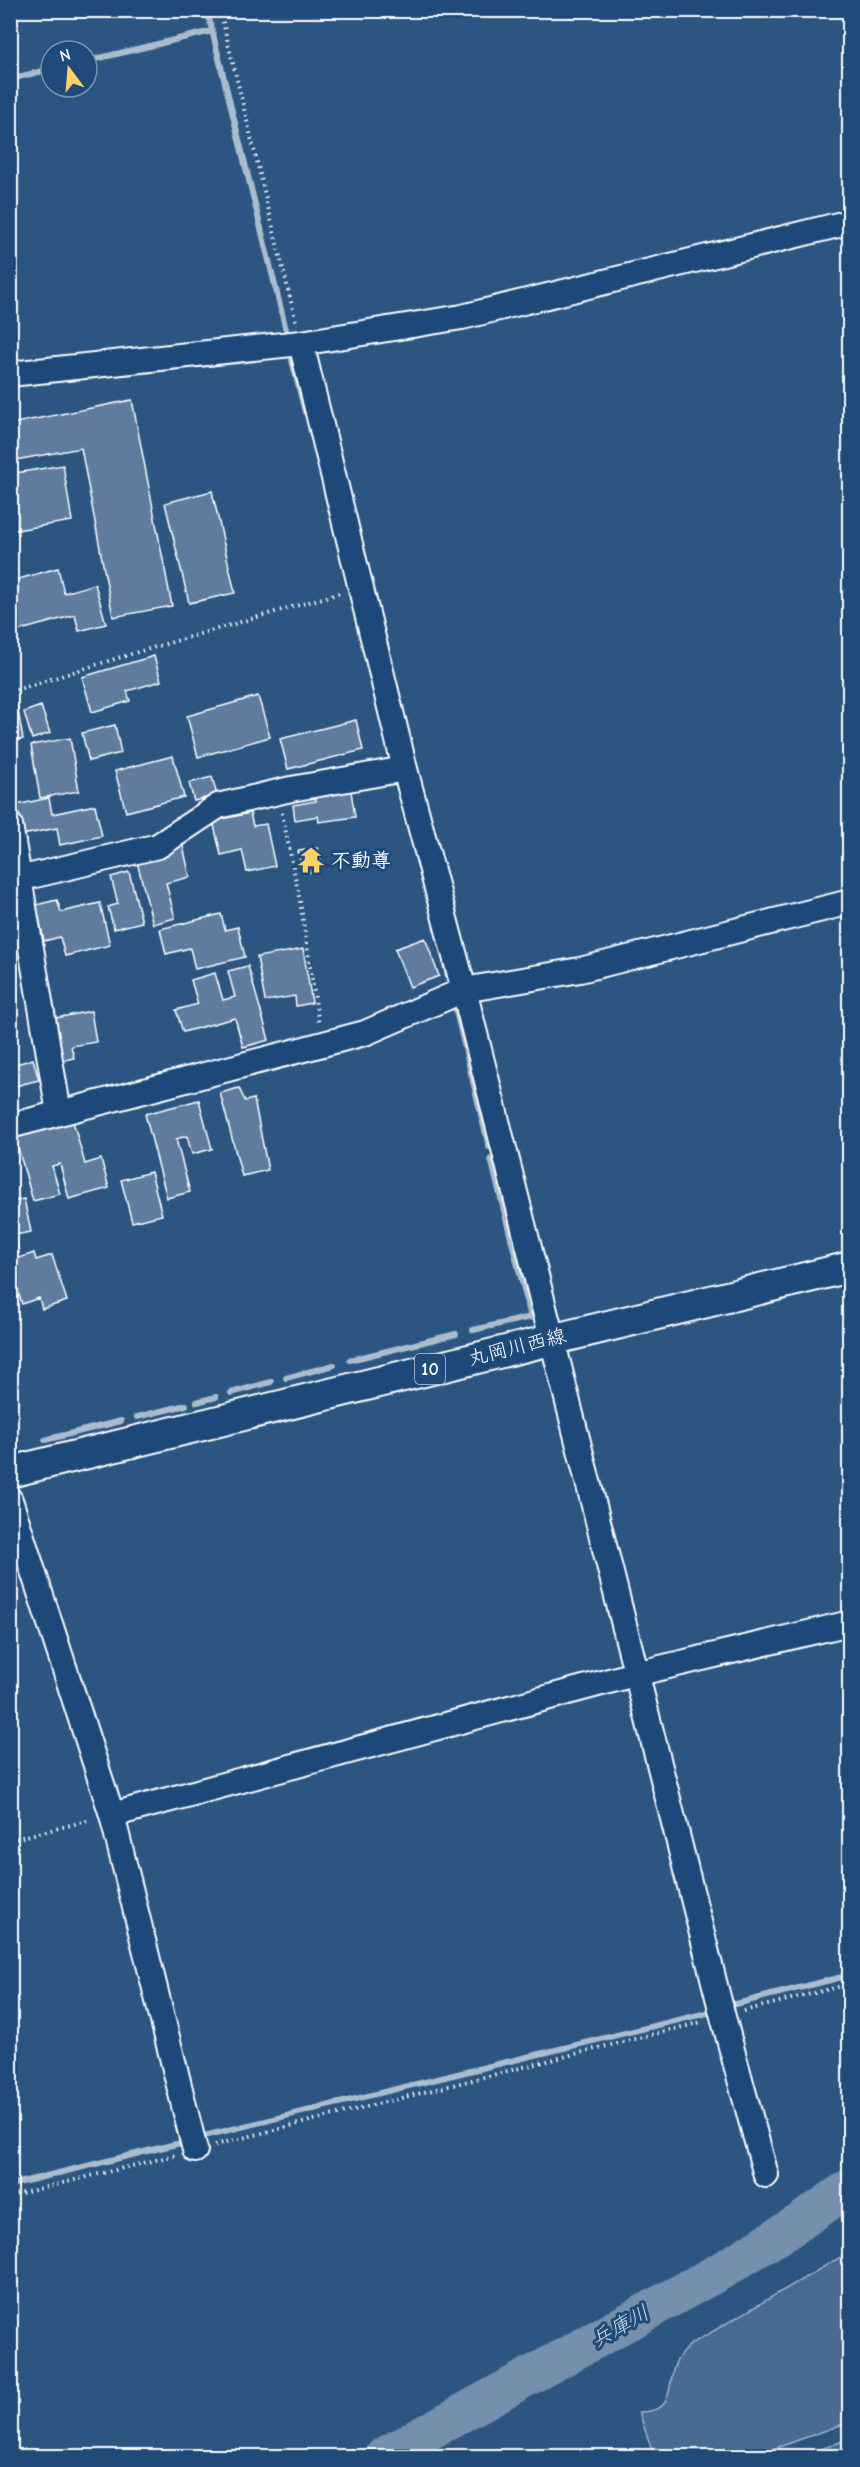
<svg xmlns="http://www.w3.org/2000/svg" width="860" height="2467" font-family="'Comic Neue','Klee One',sans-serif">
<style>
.green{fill:#486b92;stroke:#a4b5c8;stroke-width:1.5}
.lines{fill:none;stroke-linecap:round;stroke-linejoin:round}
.stream{stroke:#acbcce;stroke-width:6}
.river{stroke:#748fad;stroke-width:38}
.building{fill:#5e7c9f;stroke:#fff;stroke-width:1.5}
.minor-casing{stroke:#fff;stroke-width:28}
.major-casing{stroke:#fff;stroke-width:34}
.path{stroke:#fff;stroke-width:4;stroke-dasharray:1.5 4.5;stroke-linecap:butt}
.minor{stroke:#1f4a7a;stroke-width:24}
.major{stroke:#1f4a7a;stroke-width:30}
.labels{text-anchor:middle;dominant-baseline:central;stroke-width:6;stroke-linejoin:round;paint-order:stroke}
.shield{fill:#1f4a7a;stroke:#bcc9d7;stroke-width:1.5}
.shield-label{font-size:18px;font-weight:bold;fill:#fff}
.poi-label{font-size:20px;font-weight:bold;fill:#fff;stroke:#1f4a7a;text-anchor:start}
.street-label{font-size:20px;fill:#fff;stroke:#1f4a7a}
.water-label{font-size:21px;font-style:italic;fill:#d5dde6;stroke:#1f4a7a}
</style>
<rect width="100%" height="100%" fill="#2c5582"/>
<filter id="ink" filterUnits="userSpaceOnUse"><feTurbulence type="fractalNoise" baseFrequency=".0167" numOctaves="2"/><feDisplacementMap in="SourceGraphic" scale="12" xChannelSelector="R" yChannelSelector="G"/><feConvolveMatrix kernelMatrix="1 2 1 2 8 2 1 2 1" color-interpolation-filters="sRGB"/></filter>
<g filter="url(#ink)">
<path class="green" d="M849 2252V2422L754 2456H654L639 2412C674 2412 667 2392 674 2367 677 2357 684 2351 691 2344Z
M849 2439V2456H801Z"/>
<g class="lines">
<path class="stream" d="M207 10 286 330
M87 61 212 31
M10 79 51 69
M292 360 305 412
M445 965 448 976
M456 1011 489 1147
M473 1330 531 1317 491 1159
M350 1360 456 1334
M286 1378 334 1365
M231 1393 271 1382
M197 1402 216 1397
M137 1417 186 1405
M45 1440 121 1421
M732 2005 850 1975
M200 2137 711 2012
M10 2185 180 2143"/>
<path class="river" d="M384 2456 726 2268 797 2224 850 2187"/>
</g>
<path class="building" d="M132 400 172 606 113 617 81 448 10 461V424Z
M63 465 72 521 10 531V474Z
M212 491 235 593 189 603 165 503Z
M58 568 64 593 95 584 106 624 79 631 75 615 10 633V593L18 590 15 580Z
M154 656 161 681 127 691 130 701 92 712 82 677Z
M258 696 270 737 198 757 187 716Z
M17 705 23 739 10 742V706Z
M41 706 50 733 32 739 24 712Z
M356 720 363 750 288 769 280 739Z
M115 725 121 753 89 761 82 733Z
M70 738 79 791 40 798 31 745Z
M173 756 184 797 126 812 115 771Z
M212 777 217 795 194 801 189 783Z
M351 791 355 817 319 822 318 816 295 820 293 805 316 801 315 797Z
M49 798 52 814 95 805 102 836 60 845 57 828 22 835 16 805Z
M250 813 253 826 266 824 275 866 247 872 242 850 221 855 213 821Z
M183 846 190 877 166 883 175 918 153 924 136 858Z
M318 848 322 866 318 867 319 871 309 873 308 870 302 871 298 851Z
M129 872 142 922 114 929 108 907 118 904 111 877Z
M10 890 19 933 10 934Z
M57 900 61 912 100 903 110 945 65 956 60 937 44 941 36 905Z
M221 914 225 930 238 927 245 957 195 969 190 948 166 954 160 929Z
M425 938 439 976 410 987 395 949Z
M303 949 312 1003 296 1006 295 996 265 1001 257 957Z
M248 966 269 1040 243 1047 235 1018 183 1032 176 1010 198 1004 191 980 215 973 223 1000 235 997 228 971Z
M91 1011 96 1042 71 1046 74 1058 59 1061 51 1019Z
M33 1059 39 1080 15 1086 10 1066Z
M239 1088 245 1101 254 1099 268 1170 242 1176 220 1093Z
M199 1100 212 1149 192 1154 187 1136 176 1139 190 1192 167 1198 145 1114Z
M73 1121 85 1164 101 1159 109 1188 69 1199 60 1164 52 1166 60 1194 33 1201 15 1137Z
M151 1172 162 1215 132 1222 121 1180Z
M24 1199 31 1232 15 1235 19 1253 10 1255V1202Z
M34 1253 36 1260 52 1255 67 1301 42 1309 39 1298 22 1304 15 1282 10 1283V1261Z"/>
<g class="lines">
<g class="minor-casing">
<path id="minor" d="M301 343 405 769 464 990 723 2017 766 2175
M10 374 301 343 462 317 850 222
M10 825 59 1113
M10 881 158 846 218 806 291 789 405 769
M10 1126 365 1033 464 990 580 970 850 902
M10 1500 112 1815 195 2150
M112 1815 635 1674 850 1623"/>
</g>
<g class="major-casing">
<path id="major" d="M10 1472 850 1267"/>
</g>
<path class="path" d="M220 10 296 322
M10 692 121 657 340 593
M282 813 300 901 319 1025
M10 1840 91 1820
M744 2011 850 1984
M215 2145 702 2022
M10 2196 176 2155"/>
<use href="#minor" class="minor"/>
<use href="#major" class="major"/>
</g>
</g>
<defs>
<g id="temple-bare" transform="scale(2.07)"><path d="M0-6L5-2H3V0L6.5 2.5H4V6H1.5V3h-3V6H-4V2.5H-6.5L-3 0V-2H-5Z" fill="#ffd166" stroke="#1f4a7a" stroke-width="2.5" paint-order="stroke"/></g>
</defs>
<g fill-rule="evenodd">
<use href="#temple-bare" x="311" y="860"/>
</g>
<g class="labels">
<rect class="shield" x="415" y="1354" width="30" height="30" rx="4.5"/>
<g class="shield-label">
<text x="430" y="1369">10</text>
</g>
<g class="poi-label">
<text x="331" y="860">不動尊</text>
</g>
<g class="street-label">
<text transform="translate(517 1347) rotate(-14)">丸岡川西線</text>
</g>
<g class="water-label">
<text transform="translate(620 2326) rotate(-29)">兵庫川</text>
</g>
</g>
<rect width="860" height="2467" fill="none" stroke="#1f4a7a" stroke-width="36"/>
<rect x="18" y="18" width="824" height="2431" fill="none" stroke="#fff" stroke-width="2" filter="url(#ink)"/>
<g transform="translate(69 69) rotate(344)"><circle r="28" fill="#1f4a7a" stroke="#7992af" stroke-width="1.5"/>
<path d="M0-4.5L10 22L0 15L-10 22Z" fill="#ffd166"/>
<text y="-9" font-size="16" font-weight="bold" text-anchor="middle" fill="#ffffff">N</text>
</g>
</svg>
